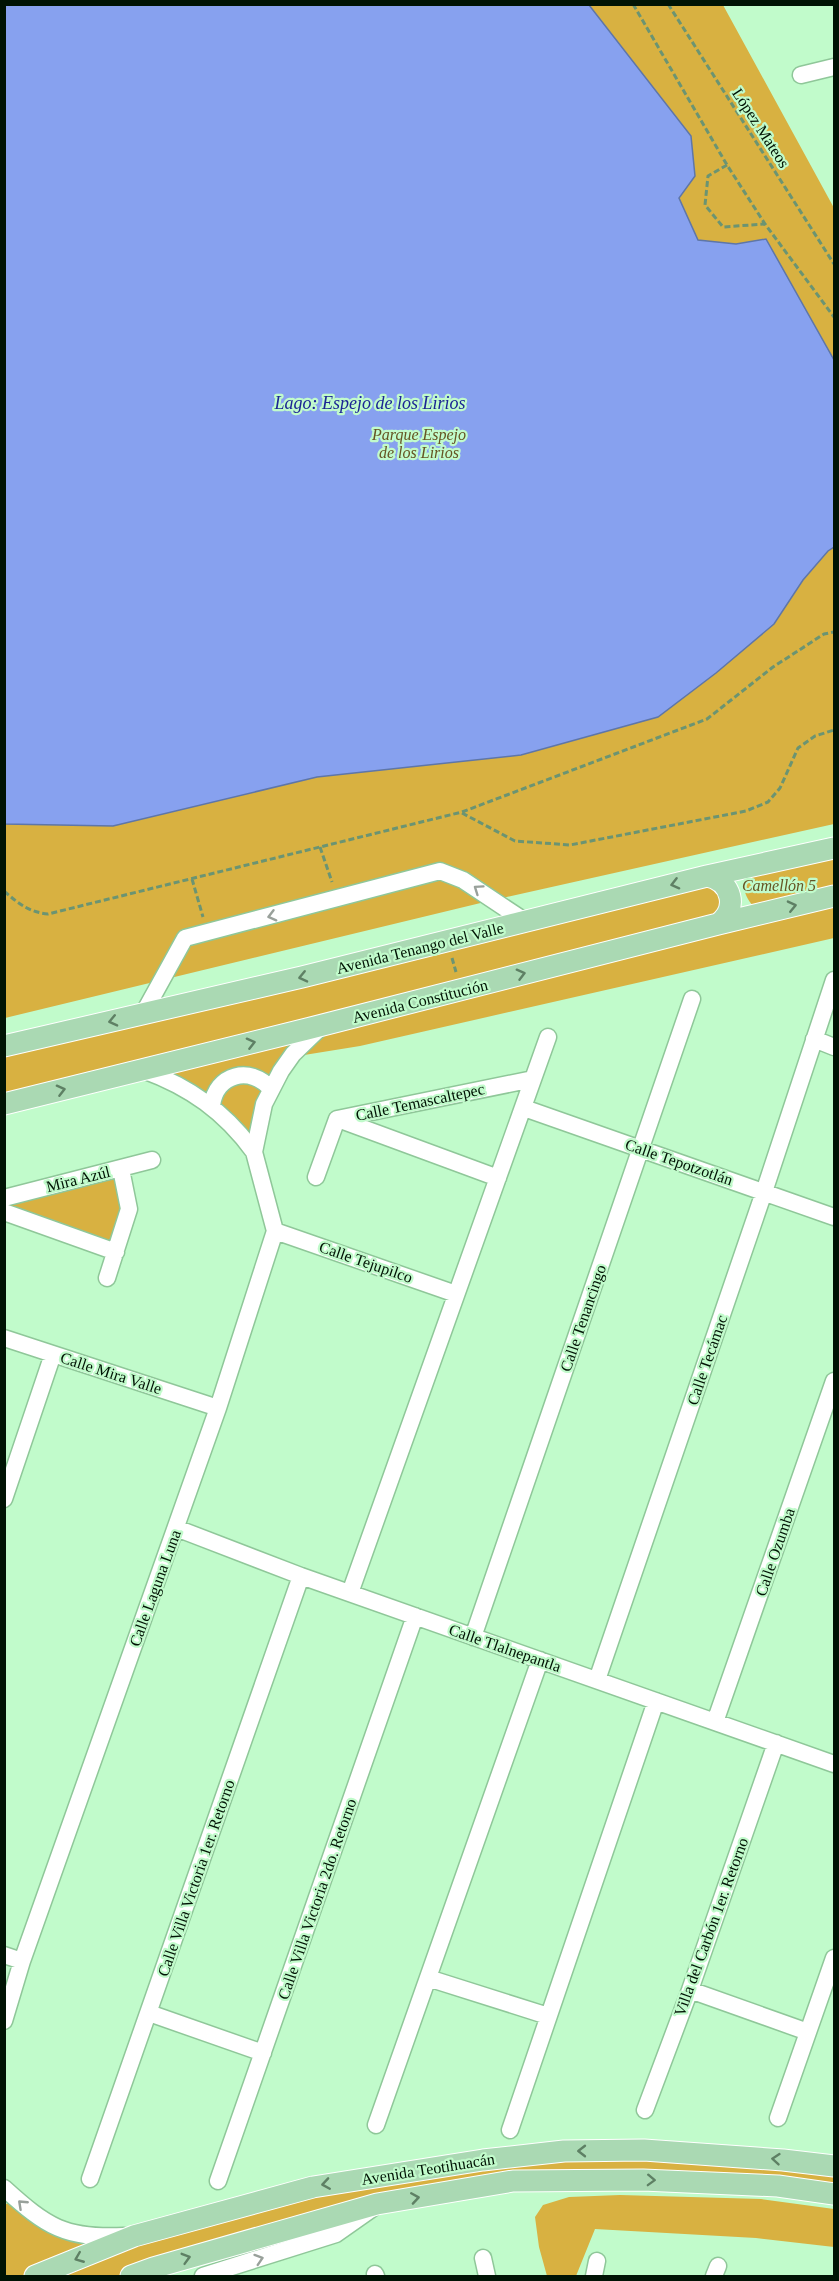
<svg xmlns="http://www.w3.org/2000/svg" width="839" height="2281" font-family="Georgia,serif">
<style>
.green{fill:#d8b141}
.water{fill:#87a1ef;stroke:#5e76a8;stroke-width:1.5}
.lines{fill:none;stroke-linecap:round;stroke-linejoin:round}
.minor-casing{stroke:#8fc799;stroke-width:19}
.major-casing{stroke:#fff;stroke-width:23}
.path{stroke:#6b9472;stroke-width:3;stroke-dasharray:6 3;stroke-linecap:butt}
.minor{stroke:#fff;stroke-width:16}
.major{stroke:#aad9b3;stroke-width:21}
.oneway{stroke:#5e8064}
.oneway2{stroke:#99a19b}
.labels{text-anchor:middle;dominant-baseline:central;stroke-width:4.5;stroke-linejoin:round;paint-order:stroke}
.street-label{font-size:16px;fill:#001304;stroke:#c1fbcb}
.park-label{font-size:16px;font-style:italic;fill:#655423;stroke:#c1fbcb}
.water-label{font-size:18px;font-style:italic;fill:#1b2594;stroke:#c1fbcb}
</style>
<rect width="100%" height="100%" fill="#c1fbcb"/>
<path class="green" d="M4 5H723L834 208V824L493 900 5 1018Z
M834 850V895L753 906C745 896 741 887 747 875Z
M715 880 727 912 5 1102 4 1048Z
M834 902V938L360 1046 298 1056 325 1030Z
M307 1035 268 1079 246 1071 208 1099 158 1070Z
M248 1079 265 1090 251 1137 218 1106 223 1090Z
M118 1173 126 1208 115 1247 5 1208 4 1201Z
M575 2155 834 2172V2189L504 2179 132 2276H48L132 2242 330 2189Z
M620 2195 761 2199 834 2209V2247L756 2238 595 2229 576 2276H547L539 2247 535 2217 543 2205 569 2197Z
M8 2203 79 2240 86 2247 29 2276H5L4 2205Z"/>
<path class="water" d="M5 4 589 5 691 136 695 176 679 198 698 240 736 244 766 239 834 360V547L828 551 803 580 774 624 716 673 658 717 521 755 317 777 113 826 5 824Z"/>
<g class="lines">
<g class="minor-casing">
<path id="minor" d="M801 75 834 67
M143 1014 185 938 440 871 463 880 526 922
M814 1039 834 1047
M143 1070C190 1087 225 1112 254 1152
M212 1106C215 1074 251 1065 271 1089
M524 1108 834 1217
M337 1119 533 1079
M338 1119 498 1178
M316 1177 337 1119
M4 1198 152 1160
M4 1212 116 1252
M275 1231 456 1294
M107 1278 129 1209 121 1169
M4 1338 218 1408
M4 1499 53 1354
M176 1528 301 1576 834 1764
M350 1593 548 1037
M473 1637 692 999
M597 1680 764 1192 834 980
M715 1722 834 1381
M4 1955 22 1961
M428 1978 548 2016
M690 1990 808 2032
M149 2013 263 2053
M4 2021 22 1961 218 1408 275 1231 254 1152 264 1104 281 1071 293 1054 322 1026
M645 2110 690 1990 776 1743
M778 2118 834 1958
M376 2125 540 1660
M510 2130 656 1701
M90 2179 301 1576
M218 2181 415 1616
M4 2188C47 2227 65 2239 124 2236
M483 2258 487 2276
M375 2274 376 2276
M203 2276 336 2234 373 2208
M594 2276 597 2261
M714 2276 718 2266"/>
</g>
<g class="major-casing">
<path id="major" d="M707 876C732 881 739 909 718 924
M4 1046 302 977 707 876 834 848
M4 1104 307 1029 718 924 834 896
M35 2276 134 2236 313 2187 483 2160 564 2151 644 2150 783 2160 834 2166
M131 2276 153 2268 377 2204 513 2181 643 2180 778 2186 834 2194"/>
</g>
<path class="path" d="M633 4 727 165 765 224 834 317
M668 4 834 264
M727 165 708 176 705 205 723 227 765 224
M462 813 515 841 570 845 746 811 768 802 780 788 798 748 815 736 834 730
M320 847 332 882
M192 879 203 917
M4 891C19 904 29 912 48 914L462 812 707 719 773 667 824 634 834 632
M452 958 456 972"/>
<use href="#minor" class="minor"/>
<use href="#major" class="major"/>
</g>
<defs><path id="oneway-chevron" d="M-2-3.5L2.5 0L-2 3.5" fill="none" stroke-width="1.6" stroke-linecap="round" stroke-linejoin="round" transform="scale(1.5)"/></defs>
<g class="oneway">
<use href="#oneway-chevron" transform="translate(675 884) rotate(166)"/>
<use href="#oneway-chevron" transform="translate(792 906) rotate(-13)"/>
<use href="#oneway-chevron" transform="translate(521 974) rotate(-15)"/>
<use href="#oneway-chevron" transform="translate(303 977) rotate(167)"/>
<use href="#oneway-chevron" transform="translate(113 1021) rotate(167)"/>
<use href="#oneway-chevron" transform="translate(251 1043) rotate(-14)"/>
<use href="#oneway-chevron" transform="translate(61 1090) rotate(-14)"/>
<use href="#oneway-chevron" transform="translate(582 2151) rotate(180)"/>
<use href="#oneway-chevron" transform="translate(776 2159) rotate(-175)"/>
<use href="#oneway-chevron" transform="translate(651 2180) rotate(2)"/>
<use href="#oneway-chevron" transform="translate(326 2184) rotate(171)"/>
<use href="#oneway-chevron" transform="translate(415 2198) rotate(-9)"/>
<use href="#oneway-chevron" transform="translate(79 2258) rotate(158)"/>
<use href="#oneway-chevron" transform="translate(186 2258) rotate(-16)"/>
</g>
<g class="oneway2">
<use href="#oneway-chevron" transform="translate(478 889) rotate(-145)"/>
<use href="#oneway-chevron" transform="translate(272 916) rotate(165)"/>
<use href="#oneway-chevron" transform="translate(22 2204) rotate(-137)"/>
<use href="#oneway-chevron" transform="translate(259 2259) rotate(-18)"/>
</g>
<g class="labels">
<g class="street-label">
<text transform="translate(761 128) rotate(57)">López Mateos</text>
<text transform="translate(420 948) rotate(-14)">Avenida Tenango del Valle</text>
<text transform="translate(420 1001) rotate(-14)">Avenida Constitución</text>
<text transform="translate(420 1102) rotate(-12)">Calle Temascaltepec</text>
<text transform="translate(679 1162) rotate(19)">Calle Tepotzotlán</text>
<text transform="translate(78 1179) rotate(-14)">Mira Azúl</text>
<text transform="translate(366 1262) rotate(19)">Calle Tejupilco</text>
<text transform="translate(583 1318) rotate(-71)">Calle Tenancingo</text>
<text transform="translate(707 1360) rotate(-71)">Calle Tecámac</text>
<text transform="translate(111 1373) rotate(18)">Calle Mira Valle</text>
<text transform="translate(775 1552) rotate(-71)">Calle Ozumba</text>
<text transform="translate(155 1588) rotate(-70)">Calle Laguna Luna</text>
<text transform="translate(505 1648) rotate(19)">Calle Tlalnepantla</text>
<text transform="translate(196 1878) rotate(-71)">Calle Villa Victoria 1er. Retorno</text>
<text transform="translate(317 1899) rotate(-71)">Calle Villa Victoria 2do. Retorno</text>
<text transform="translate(711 1927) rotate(-70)">Villa del Carbón 1er. Retorno</text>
<text transform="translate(428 2169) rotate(-9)">Avenida Teotihuacán</text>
</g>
<g class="park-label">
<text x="419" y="434">Parque Espejo<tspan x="419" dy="18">de los Lirios</tspan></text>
<text x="779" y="885">Camellón 5</text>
</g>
<g class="water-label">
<text x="370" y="403">Lago: Espejo de los Lirios</text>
</g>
</g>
<rect width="839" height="2281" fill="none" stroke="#001304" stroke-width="12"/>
</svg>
